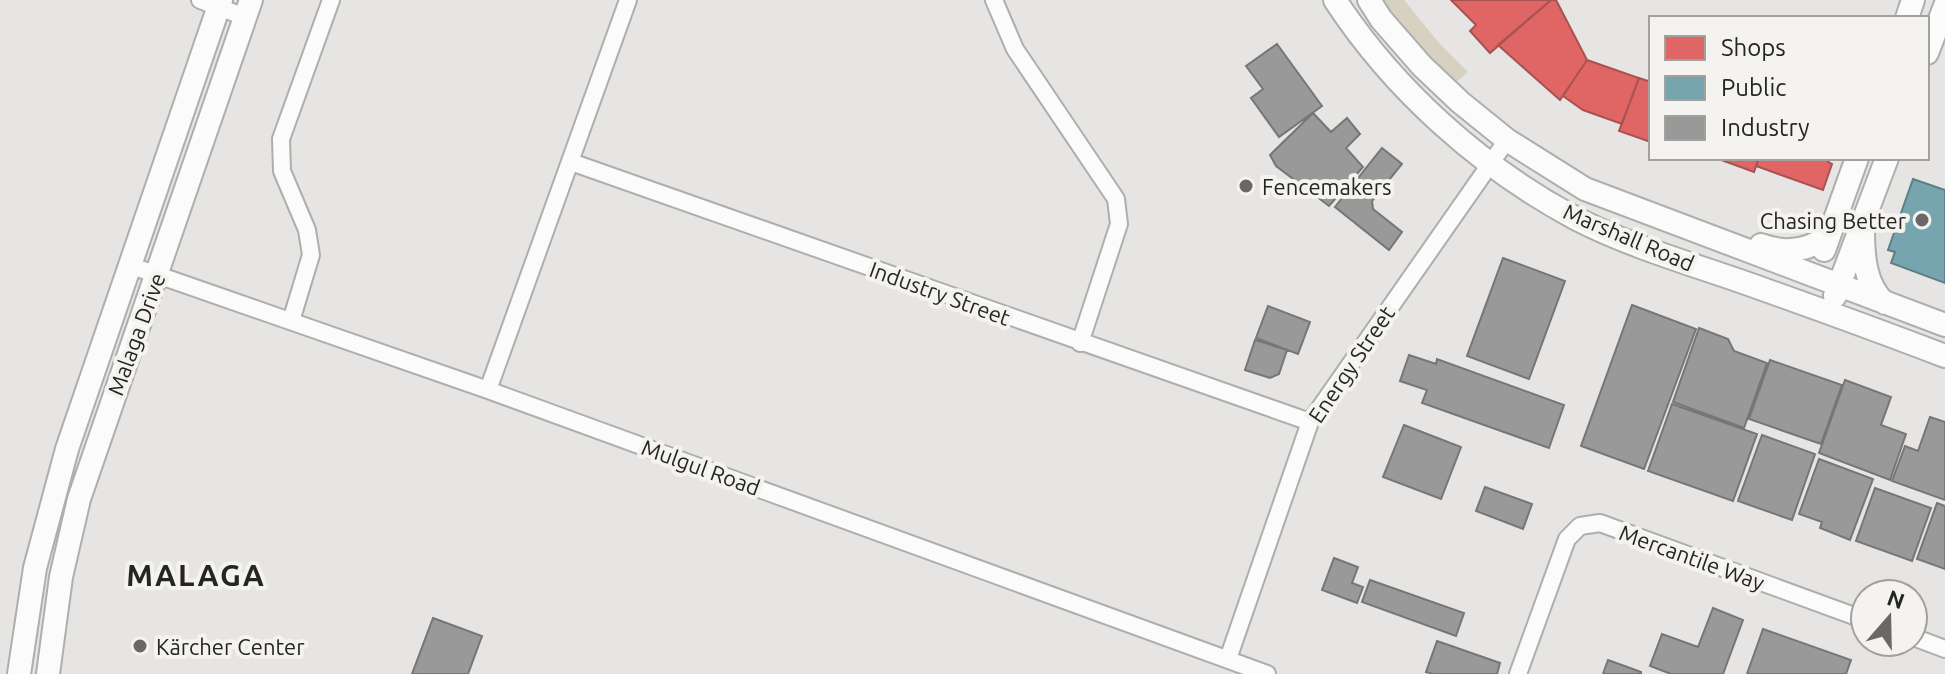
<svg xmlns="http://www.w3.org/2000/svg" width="1945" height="674" font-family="Ubuntu,sans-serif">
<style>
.green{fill:#d7d1c1}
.shops{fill:#e06666;stroke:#a85252;stroke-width:2}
.public{fill:#76a5af;stroke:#5e7f85;stroke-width:2}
.industry{fill:#999;stroke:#767676;stroke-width:2}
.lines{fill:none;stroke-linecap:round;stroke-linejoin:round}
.street-casing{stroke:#aeaead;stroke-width:20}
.secondary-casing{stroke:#aeaead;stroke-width:26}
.street{stroke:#fbfbfb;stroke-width:16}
.secondary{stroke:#fbfbfb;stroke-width:22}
.poi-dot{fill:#696866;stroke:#f5f3ef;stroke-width:3}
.labels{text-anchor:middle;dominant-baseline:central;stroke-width:8;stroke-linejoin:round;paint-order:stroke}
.poi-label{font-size:22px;fill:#252523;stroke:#f5f3ef;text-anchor:start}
.street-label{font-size:22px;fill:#252523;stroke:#f5f3ef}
.district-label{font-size:30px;font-weight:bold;letter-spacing:2px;fill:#252523;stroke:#f5f3ef}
</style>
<rect width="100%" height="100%" fill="#e6e5e3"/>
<path class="green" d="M1382 0H1404L1439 43 1468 72 1454 84 1407 32Z"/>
<path class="shops" d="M1451 0H1551L1490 53 1470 31 1476 25Z
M1551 0H1556L1587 60 1560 100 1498 45Z
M1587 60 1639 78 1622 124 1583 110 1563 96Z
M1639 78 1651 82V142L1619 131Z
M1716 158H1759L1754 172Z
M1759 158H1830L1828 162 1832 164 1823 190 1756 166Z"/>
<path class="public" d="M1913 179 1945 190V283L1891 263 1895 252 1888 250Z"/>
<path class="industry" d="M1277 44 1322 106 1279 137 1251 98 1263 89 1246 66Z
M1313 113 1331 132 1347 118 1360 134 1346 148 1363 167 1329 206 1276 166 1270 155Z
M1382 148 1402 164 1372 201 1373 209 1402 232 1389 250 1335 207Z
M1503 258 1565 281 1529 379 1467 356Z
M1632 305 1696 329 1644 469 1581 446Z
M1268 306 1310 322 1298 354 1256 338Z
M1699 328 1728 339 1734 351 1767 363 1744 428 1673 402Z
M1255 340 1287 350 1279 374 1270 378 1245 370Z
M1409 355 1436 364 1437 359 1564 405 1549 448 1422 403 1427 390 1400 381Z
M1770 360 1842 385 1821 444 1749 419Z
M1845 380 1891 397 1881 425 1906 434 1890 480 1819 453Z
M1672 404 1757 434 1733 501 1648 471Z
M1930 417 1945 422V500L1892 481 1905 446 1918 451Z
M1404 425 1461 447 1441 499 1383 477Z
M1762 435 1815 454 1792 520 1738 501Z
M1819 459 1873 479 1850 540 1820 528 1822 522 1799 514Z
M1485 487 1532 504 1523 529 1476 511Z
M1875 488 1931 508 1912 561 1856 541Z
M1937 503 1945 506V569L1917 559Z
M1334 558 1358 567 1352 583 1363 587 1357 603 1322 590Z
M1370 580 1464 613 1456 636 1362 602Z
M1713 608 1743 620 1723 674H1671L1650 666 1662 634 1698 647Z
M433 618 482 636 468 674H412Z
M1763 629 1851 660 1846 674H1747Z
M1437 641 1500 663 1497 674H1433L1426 672Z
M1608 660 1641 672V674H1603Z"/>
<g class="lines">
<g class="street-casing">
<path id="street" d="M200 0 245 17
M994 0 1015 49 1116 199 1119 224 1080 343
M571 162 1310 422
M132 266 488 390 1267 674
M291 321 311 255 307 230 282 171 281 139 331 0
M488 390 628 0
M1913 637 1945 649
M1228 659 1310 422 1507 140
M1518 674 1567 539 1580 526 1600 523 1865 620"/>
</g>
<g class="secondary-casing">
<path id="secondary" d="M1335 0C1394 90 1480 167 1575 218 1627 245 1685 262 1740 281 1808 305 1877 330 1945 356
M1369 0 1381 19 1422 66 1460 102 1507 140 1585 189 1945 325
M1907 18 1913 0
M1927 53 1945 6
M1863 230C1863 256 1865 286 1885 303
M1761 245C1785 254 1809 251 1829 235
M1824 250 1857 158
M1835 296 1887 158
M19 674 35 568 67 449 221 0
M48 674 61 577 79 499 251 0"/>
</g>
<use href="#street" class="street"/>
<use href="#secondary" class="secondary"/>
</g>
<g class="poi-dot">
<circle cx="1246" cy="186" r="8"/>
<circle cx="1922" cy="220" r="8"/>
<circle cx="140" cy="646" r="8"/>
</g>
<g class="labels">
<g class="poi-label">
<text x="1262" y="186">Fencemakers</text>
<text x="1906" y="220" text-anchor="end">Chasing Better</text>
<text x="156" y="646">Kärcher Center</text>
</g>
<g class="street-label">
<text transform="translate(1629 237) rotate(23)">Marshall Road</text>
<text transform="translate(940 293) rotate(20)">Industry Street</text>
<text transform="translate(136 334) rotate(-70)">Malaga Drive</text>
<text transform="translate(1351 364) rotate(-56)">Energy Street</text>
<text transform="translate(701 467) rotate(20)">Mulgul Road</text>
<text transform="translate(1692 557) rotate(20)">Mercantile Way</text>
</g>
<g class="district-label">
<text x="196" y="575">MALAGA</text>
</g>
</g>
<rect x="1649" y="16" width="280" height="144" fill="#f5f3ef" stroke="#a2a19d" stroke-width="2"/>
<rect x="1665" y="36" width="40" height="24" fill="#e06666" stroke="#a2a19d" stroke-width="2"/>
<text x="1721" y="56" font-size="24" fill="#252523">Shops</text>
<rect x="1665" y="76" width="40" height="24" fill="#76a5af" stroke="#a2a19d" stroke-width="2"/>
<text x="1721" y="96" font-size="24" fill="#252523">Public</text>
<rect x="1665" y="116" width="40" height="24" fill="#999999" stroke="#a2a19d" stroke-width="2"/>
<text x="1721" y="136" font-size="24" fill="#252523">Industry</text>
<g transform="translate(1889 618) rotate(20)"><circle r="38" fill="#f5f3ef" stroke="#a2a19d" stroke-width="2"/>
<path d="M0-6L14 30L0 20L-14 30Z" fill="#696866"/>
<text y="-12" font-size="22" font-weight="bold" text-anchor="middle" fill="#252523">N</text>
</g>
</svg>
